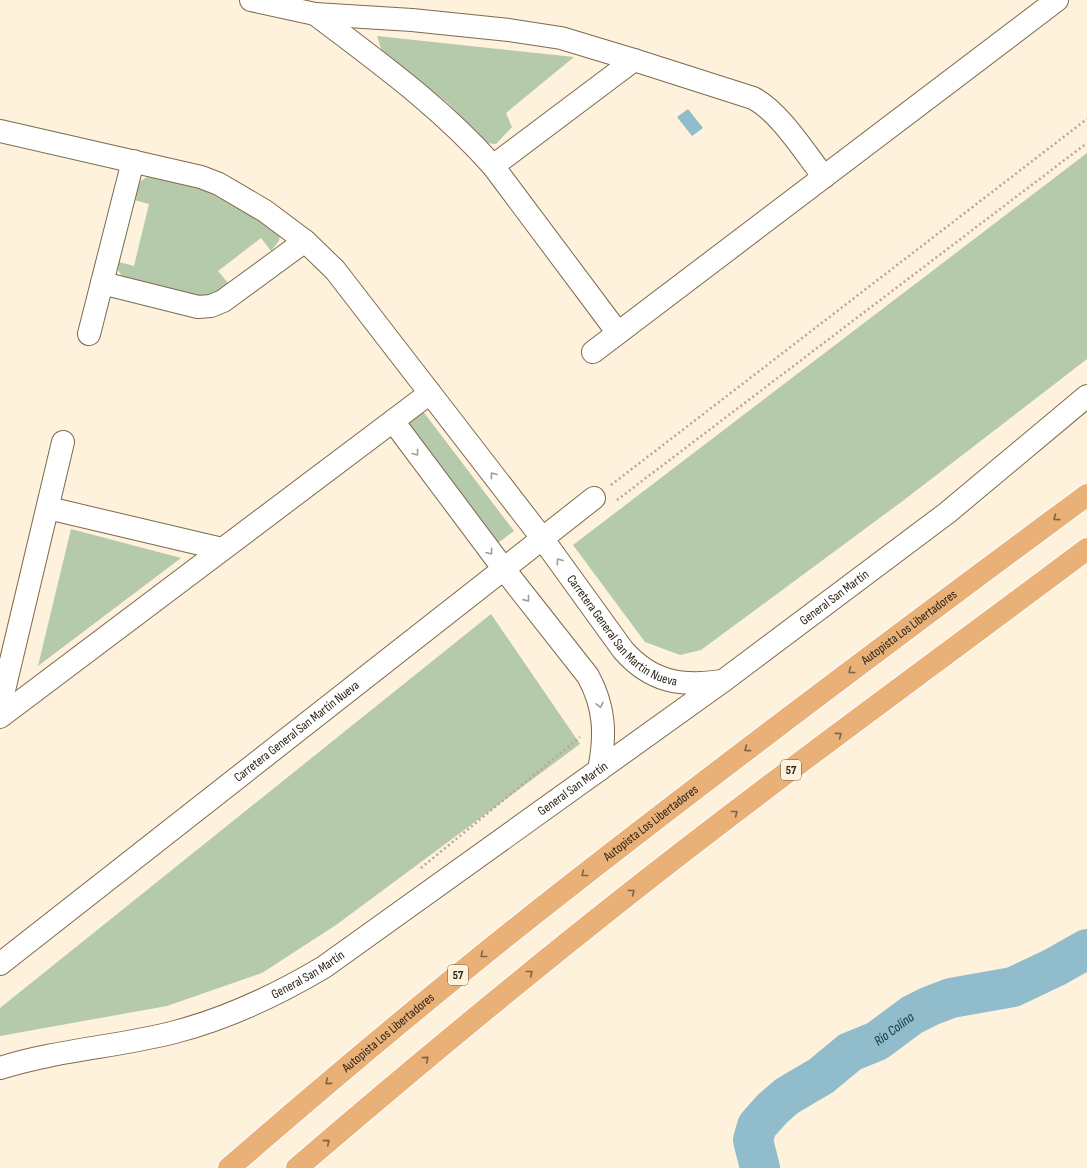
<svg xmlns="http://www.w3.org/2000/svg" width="1087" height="1168" font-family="'Sofia Sans Condensed',sans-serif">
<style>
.green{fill:#b5caaa}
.water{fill:#90bccc}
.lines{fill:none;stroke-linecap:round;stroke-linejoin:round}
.river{stroke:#90bccc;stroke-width:40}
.minor-casing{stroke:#7c6a4c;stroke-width:24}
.highway-casing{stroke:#fff;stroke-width:24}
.path{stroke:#b3a896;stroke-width:2.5;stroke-dasharray:2 3;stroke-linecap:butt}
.minor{stroke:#fff;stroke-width:22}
.highway{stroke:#e9b078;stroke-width:22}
.oneway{stroke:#a09c97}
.oneway2{stroke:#816343}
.labels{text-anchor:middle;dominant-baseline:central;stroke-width:3;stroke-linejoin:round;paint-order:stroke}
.shield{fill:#fef2dd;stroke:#6b6252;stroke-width:1}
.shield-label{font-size:12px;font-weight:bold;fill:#2c2417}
.street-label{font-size:13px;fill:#2c2417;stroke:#fef2dd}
.water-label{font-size:14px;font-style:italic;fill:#0c3541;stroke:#fef2dd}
</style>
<rect width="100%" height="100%" fill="#fef2dd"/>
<path class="green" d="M377 36 574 57 506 113 512 127 496 144 486 143 448 103 383 55Z
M1087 153V359L904 500 701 650 680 655 645 642 573 545Z
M147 177C195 182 245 202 280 235L279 241 271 251 261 238 218 271 228 283 212 295 201 296 123 278 118 270 119 262 134 266 149 204 134 200 139 182Z
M422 410 514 531 495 545 404 424Z
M71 529 181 558 38 666Z
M491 614 580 744 336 925 262 973 167 1006 0 1036V1008Z"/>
<path class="water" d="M688 109 703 128 692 136 677 117Z"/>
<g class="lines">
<path class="river" id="s1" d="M760 1168 753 1140 757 1126 772 1109 787 1096 821 1076 850 1052 877 1041 912 1015 930 1006 951 998 1013 987 1055 967 1087 949"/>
<g class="minor-casing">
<g id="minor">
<path d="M251 0 315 14 412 20 509 30 561 38 634 60 753 98C780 112 805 153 824 177"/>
<path d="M315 14C378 62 440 106 493 166L618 333"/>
<path id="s2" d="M0 131 201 177 219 184 265 211 305 241 335 270 542 538 623 650C651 682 681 687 722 681"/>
<path d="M493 166 634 60"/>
<path d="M102 283 198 307 211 306 223 301 305 241"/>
<path d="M89 334 133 161"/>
<path d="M593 352 1057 0"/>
<path d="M393 421 503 568 588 676C605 707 606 735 599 770"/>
<path d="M48 508 222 549"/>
<path d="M0 707 63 442"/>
<path d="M0 717 430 393"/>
<path id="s3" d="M0 964 594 498"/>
<path id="s4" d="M0 1068C57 1050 117 1047 175 1032 229 1018 277 995 324 967L723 681 947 513 1087 396"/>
</g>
</g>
<g class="highway-casing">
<g id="highway">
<path id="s5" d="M229 1168C341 1071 454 976 571 885 741 752 914 623 1087 495"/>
<path d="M297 1168C403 1077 510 988 620 901 773 780 931 666 1087 549"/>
</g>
</g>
<path class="path" d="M611 485 1087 119
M617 500 1087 143
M421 868 580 737"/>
<use href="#minor" class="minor"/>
<use href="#highway" class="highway"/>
</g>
<defs><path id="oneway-chevron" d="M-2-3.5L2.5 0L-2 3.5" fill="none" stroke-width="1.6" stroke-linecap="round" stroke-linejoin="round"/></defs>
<g class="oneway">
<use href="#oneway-chevron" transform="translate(416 453) rotate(53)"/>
<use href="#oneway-chevron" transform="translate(493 475) rotate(-127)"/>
<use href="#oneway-chevron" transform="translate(490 552) rotate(53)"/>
<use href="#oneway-chevron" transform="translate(559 561) rotate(-126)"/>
<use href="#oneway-chevron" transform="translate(527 599) rotate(51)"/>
<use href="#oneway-chevron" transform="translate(600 705) rotate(78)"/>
</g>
<g class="oneway2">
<use href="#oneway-chevron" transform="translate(1056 518) rotate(143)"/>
<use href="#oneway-chevron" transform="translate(851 671) rotate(143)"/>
<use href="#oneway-chevron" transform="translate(839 735) rotate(-37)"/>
<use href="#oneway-chevron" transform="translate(747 749) rotate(143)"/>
<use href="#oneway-chevron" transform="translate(735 813) rotate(-38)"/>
<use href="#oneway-chevron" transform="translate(584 874) rotate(142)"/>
<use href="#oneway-chevron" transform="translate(632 892) rotate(-38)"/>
<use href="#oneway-chevron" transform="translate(483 955) rotate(141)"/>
<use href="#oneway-chevron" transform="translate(530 973) rotate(-39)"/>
<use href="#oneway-chevron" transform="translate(426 1059) rotate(-40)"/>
<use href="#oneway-chevron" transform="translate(328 1082) rotate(140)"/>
<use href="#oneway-chevron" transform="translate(327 1142) rotate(-41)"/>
</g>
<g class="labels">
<g class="shield">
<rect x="781" y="760" width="20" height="20" rx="3"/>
<rect x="448" y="965" width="20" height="20" rx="3"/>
</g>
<g class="shield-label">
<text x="791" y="770">57</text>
<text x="458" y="975">57</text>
</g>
<g class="street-label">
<text stroke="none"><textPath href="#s4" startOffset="972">General San Martín</textPath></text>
<text stroke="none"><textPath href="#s2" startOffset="834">Carretera General San Martin Nueva</textPath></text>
<text stroke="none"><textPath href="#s5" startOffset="869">Autopista Los Libertadores</textPath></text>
<text stroke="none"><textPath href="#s3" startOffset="377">Carretera General San Martín Nueva</textPath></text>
<text stroke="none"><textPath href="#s4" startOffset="648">General San Martín</textPath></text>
<text stroke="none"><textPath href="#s5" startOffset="545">Autopista Los Libertadores</textPath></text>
<text stroke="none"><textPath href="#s4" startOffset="324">General San Martín</textPath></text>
<text stroke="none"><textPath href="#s5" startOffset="209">Autopista Los Libertadores</textPath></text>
</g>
<g class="water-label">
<text stroke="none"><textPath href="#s1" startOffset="213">Río Colina</textPath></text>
</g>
</g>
</svg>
